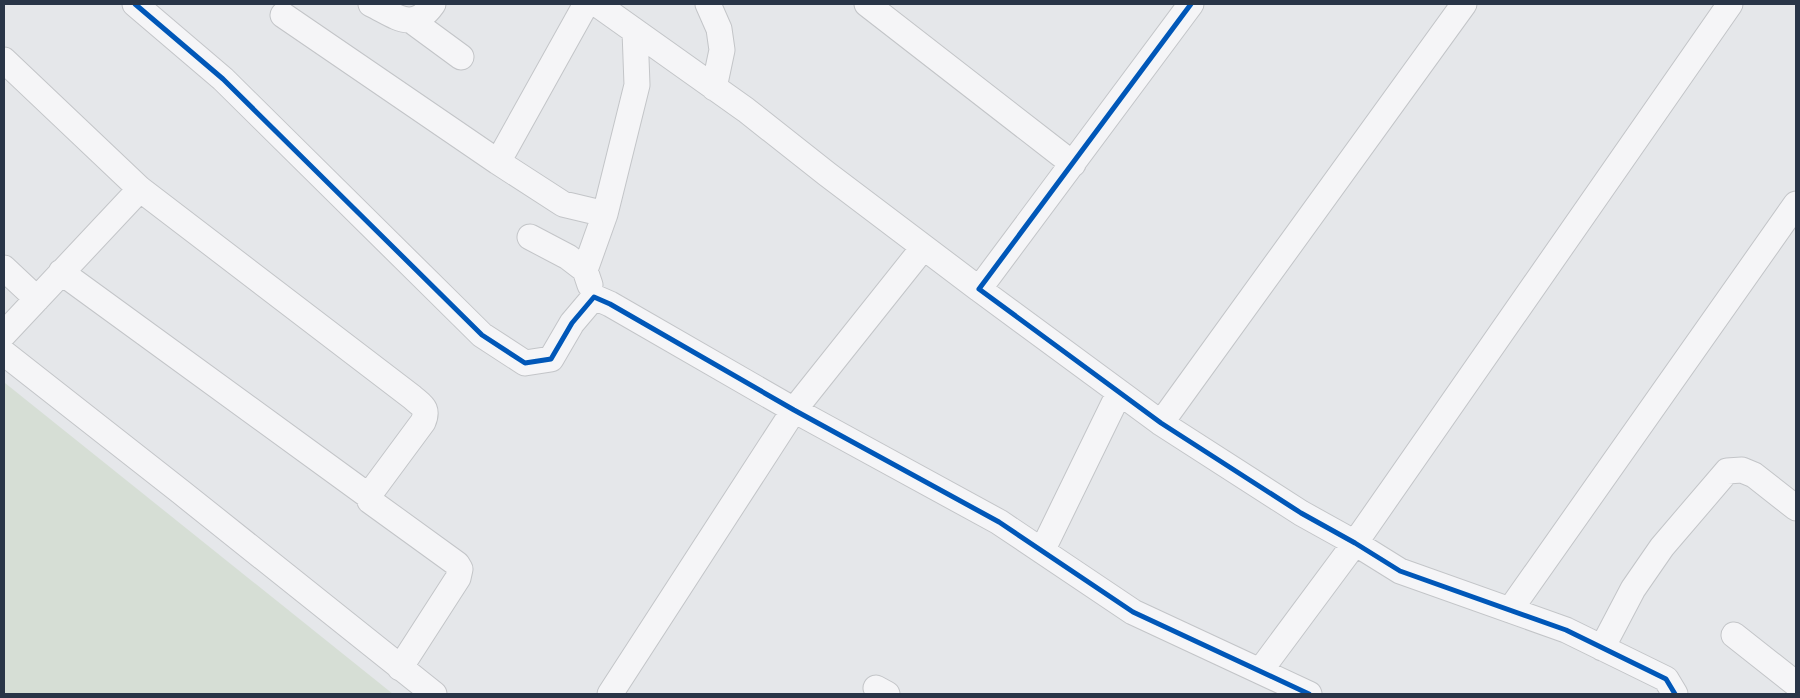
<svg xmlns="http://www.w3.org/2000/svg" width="1800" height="698" font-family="Figtree,sans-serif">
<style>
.green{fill:#d6ded5}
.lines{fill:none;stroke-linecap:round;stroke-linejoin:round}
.street-casing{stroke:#c3c5c8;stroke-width:27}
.street{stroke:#f5f5f7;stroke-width:25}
.cycleway-casing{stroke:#f3f6f9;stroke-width:8}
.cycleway{stroke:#0057b8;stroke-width:5}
</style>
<rect width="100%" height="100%" fill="#e5e7ea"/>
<path class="green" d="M5 383 393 694H4V385Z"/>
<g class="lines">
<g class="street-casing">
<path id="street" d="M135 4 223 79 482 335 525 363 551 359 572 323 594 297 610 304 794 410 999 522 1133 612 1309 694
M371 4C396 16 413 33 433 4
M597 4 746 110 827 174 979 289
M708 4 719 29 722 50 714 88
M867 4 1073 164
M1191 4 979 289 1161 423 1301 513 1355 543 1400 571 1566 630 1666 679 1675 694
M283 15 498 162 563 204 605 214
M412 21 461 57
M4 60 140 189 412 397C422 406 429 408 423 422L372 491 370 497V501L457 564 460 569 458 578 400 668
M498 162 586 4
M530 237 568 257 585 270 590 285
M4 268 37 299
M585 270 605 214 637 85 635 31
M61 272 370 497
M4 334 140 189
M4 353 181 492 434 694
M1161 423 1464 4
M1042 551 1119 393
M1510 610 1796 204
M1734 635 1796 684
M1602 648 1633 589 1662 547 1727 471 1742 470 1754 475 1796 508
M1260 671 1355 543 1730 4
M876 688 887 694
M610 694 794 410 923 248"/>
</g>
<use href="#street" class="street"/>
<g class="cycleway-casing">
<path id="cycleway" d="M135 4 223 79 482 335 525 363 551 359 572 323 594 297 610 304 794 410 999 522 1133 612 1309 694
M1191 4 979 289 1161 423 1301 513 1355 543 1400 571 1566 630 1666 679 1675 694"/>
</g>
<use href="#cycleway" class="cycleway"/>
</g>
<rect width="1800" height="698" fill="none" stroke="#293547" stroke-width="10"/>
</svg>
